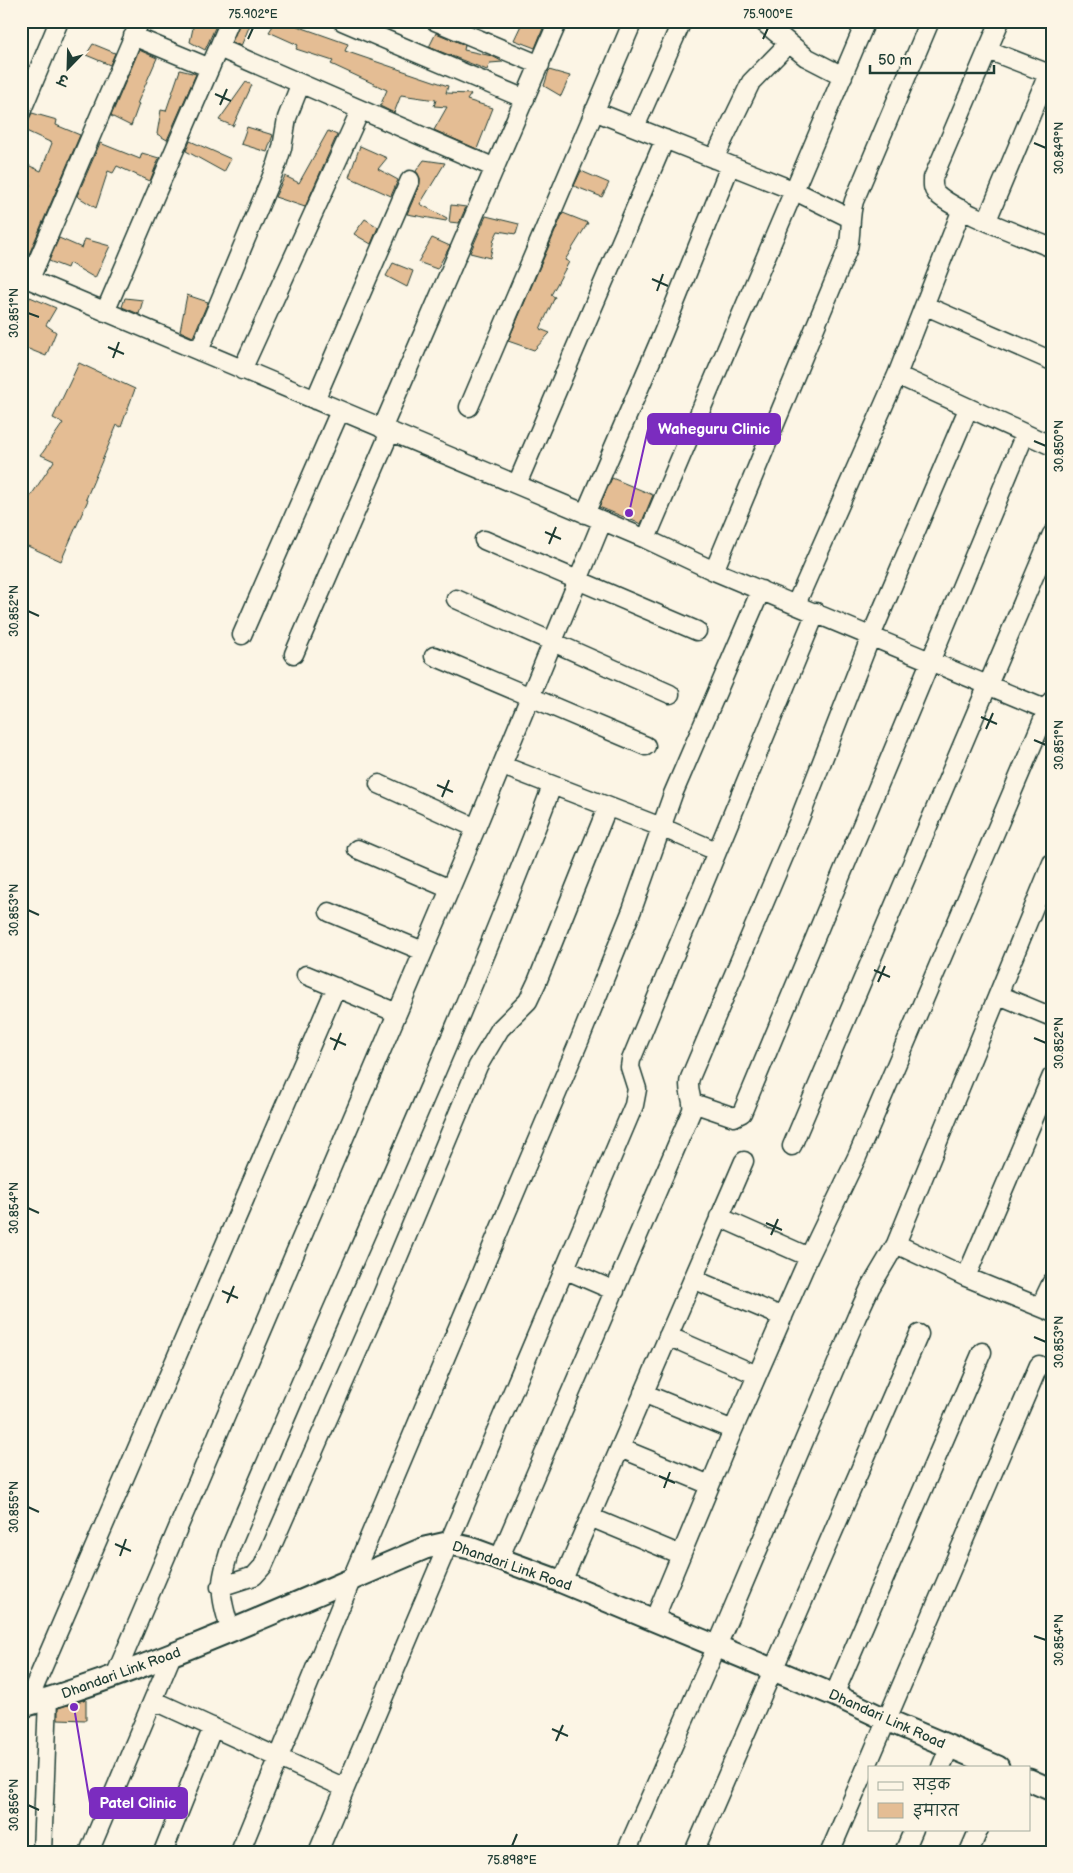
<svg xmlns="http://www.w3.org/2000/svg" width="1073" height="1873" font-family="'Balsamiq Sans','Playpen Sans Deva',sans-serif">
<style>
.building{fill:#e4bd94;stroke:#1f3d34}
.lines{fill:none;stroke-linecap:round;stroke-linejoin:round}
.minor-casing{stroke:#1f3d34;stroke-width:21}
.tertiary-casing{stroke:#1f3d34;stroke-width:25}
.minor{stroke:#fcf5e5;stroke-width:18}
.tertiary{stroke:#fcf5e5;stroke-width:21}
.ticks{fill:none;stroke:#1f3d34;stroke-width:2}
.labels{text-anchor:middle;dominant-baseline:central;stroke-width:4;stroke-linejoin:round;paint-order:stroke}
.street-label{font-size:14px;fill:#1f3d34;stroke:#fcf5e5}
.leader{fill:none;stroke:#7b2cbf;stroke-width:2}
.callout-dot{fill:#7b2cbf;stroke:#fcf5e5;stroke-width:2}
.callout{fill:#7b2cbf;stroke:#7b2cbf;stroke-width:2}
.callout-label{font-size:15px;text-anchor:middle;font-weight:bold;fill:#fff}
.neatline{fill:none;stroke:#1f3d34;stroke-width:2}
.ticks-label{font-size:12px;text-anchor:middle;fill:#1f3d34}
</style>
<rect width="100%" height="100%" fill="#fcf5e5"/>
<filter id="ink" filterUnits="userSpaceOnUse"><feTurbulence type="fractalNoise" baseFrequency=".02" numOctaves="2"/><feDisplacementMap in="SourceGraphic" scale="10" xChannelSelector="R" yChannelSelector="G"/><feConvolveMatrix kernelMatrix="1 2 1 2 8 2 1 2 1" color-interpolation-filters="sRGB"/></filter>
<g filter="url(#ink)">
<path class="building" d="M179 21H218L205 50 190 42 193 28Z
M240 21 250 25 241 46 232 42Z
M276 21H300L297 26 348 44 345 51 448 86 446 93 471 94 467 100 493 108 477 149 434 130 447 107 434 106 436 100 401 95 394 113 380 106 387 90 331 64 333 61 296 49 298 45 269 32Z
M523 21H546L535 48 514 40Z
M436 33 465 45 464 50 492 56 503 62 490 63 487 70 429 47Z
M93 44 115 53 110 65 86 55Z
M139 50 157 58 137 104H139L131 126 111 116Z
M180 70 196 74 167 140 157 134 161 110 166 111Z
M549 70 570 76 561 96 544 86Z
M246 82 252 85 233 126 219 120Z
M32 113 57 120 56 125 80 135 24 266H21V223L25 224 30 183 21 179V162L41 171 52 143 24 130Z
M247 127 273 135 267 152 241 144Z
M328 131 337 135 305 207 275 197 285 176 299 183Z
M190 141 231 159 224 172 186 151Z
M100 143 140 159 142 153 159 158 150 181 117 166 113 173 108 171 96 208 77 196Z
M360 146 387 158 378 169 398 180 391 196 349 177Z
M424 160 445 163 420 204 447 218 446 221 407 214 420 184V178L416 171Z
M581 171 609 183 602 197 574 186Z
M451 205 466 207 459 223 449 222Z
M563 213 588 223 565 260 569 262 551 295 555 297 540 329 550 333 534 350 508 341Z
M486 216 519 224 516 234 498 231 494 239 490 258 470 253Z
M365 219 378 227 371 244 354 234Z
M59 238 82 248 85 239 110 246 95 278 69 263 67 268 49 261Z
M432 238 450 246 437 269 418 262Z
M393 263 413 271 407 287 386 276Z
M187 295 208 302 193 337 180 331Z
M30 297 56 308 46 325 56 332 46 356 21 346V317Z
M125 298 143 300 139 314 122 307Z
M79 363 135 389 121 427 117 425 86 499 88 500 61 561 21 543V495L30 497 54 461 41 455 63 423 53 418Z
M612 478 653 495 641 524 599 507Z
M86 1699V1720L58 1719V1708Z"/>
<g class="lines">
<g class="minor-casing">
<path id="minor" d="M342 21 525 99
M435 21 540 65
M762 21 806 57 843 76
M1000 21 933 178C933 184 932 188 936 193 955 212 1024 236 1052 248
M133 36 210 68
M219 48 495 168
M988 50 1052 75
M594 111 795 191 850 218
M21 112 59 21
M635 127 682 21
M714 159 751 82 788 44
M987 220 1048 74
M21 276 646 539 714 571 1052 712
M30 279 140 21
M926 306 1052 361
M105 312 230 21
M199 351 277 164 282 148 287 118 300 85
M242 370 360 111
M897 375 1052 446
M315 400 410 180
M469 407 633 21
M382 429 558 21
M517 484 665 139
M585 514 663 333 730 166
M646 539 866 21
M484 540 697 631
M714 571 848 248C852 232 849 217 854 201L930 21
M456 599 670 694
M796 604 897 375 962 209
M242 635 340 411
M294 654 390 432
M434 656 646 746
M503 766 661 827 716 851
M379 784 476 828
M357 849 450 889
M329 912 423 951
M306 975 397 1013
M999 995 1052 1017
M693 1103 734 1117 742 1113 1025 434
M792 1146 1052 534
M719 1217 809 1257
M896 1244 966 1277 1052 1312
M564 1269 615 1291
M966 1277 1052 1076
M693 1279 783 1317
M1040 1307 1052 1282
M668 1336 757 1375
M643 1393 733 1430
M620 1448 710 1485
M590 1517 681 1555
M499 1559 692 1110C694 1098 686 1091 690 1078L798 823 871 636 968 409
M562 1582 744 1161
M220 1587 254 1576 263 1566 378 1305 478 1066 500 1029 528 1001 537 982 607 808
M654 1620 733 1430 809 1257 857 1157 1051 701
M231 1631C218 1593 219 1583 231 1546 337 1292 455 1043 552 786
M115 1676 476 828 602 522
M834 1695 982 1352
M153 1700 345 1788
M26 1706 336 987
M941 1767 950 1746
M42 1852 48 1699
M89 1852 172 1655
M163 1852 213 1727
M240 1852 352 1578 580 1039 632 910 673 794 761 590
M318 1852 634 1105 637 1089 630 1067 631 1060 816 612
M626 1852 717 1646 857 1316 870 1288 896 1244 1052 863
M694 1852 919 1334
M830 1852 1039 1365
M904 1852 914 1829
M969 1852 979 1829"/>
</g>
<g class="tertiary-casing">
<path id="tertiary" d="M21 1707C160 1666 292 1604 425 1548L447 1543 470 1548 562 1582 834 1695 887 1720 998 1767
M1029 1780 1052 1790"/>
</g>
<use href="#minor" class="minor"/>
<use href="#tertiary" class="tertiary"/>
</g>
</g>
<path class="ticks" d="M248 39 253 28M763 39 768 28M215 94 231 101M220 105 227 89M1034 143 1046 148M652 279 668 286M657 291 663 274M28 313 39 317M108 347 124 354M113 358 119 342M1034 441 1046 446M545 532 561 539M549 544 556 527M28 611 39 616M981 717 997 724M986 729 993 713M1034 740 1046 745M437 785 453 792M442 797 449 780M28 910 39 915M874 970 890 977M878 982 885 966M330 1038 346 1045M1034 1038 1046 1043M334 1050 341 1033M28 1208 39 1213M766 1223 782 1230M771 1235 778 1219M222 1291 238 1298M227 1303 234 1286M1034 1337 1046 1342M659 1476 675 1483M664 1488 670 1472M28 1507 39 1512M115 1544 131 1551M120 1556 126 1539M1034 1636 1046 1640M552 1729 568 1736M556 1741 563 1725M28 1805 39 1810M512 1846 517 1834"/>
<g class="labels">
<g class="street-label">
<text transform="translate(512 1566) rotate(19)">Dhandari Link Road</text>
<text transform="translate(121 1673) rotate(-20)">Dhandari Link Road</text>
<text transform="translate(887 1719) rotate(24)">Dhandari Link Road</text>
</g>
</g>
<path class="leader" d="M629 513L648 429M74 1707L90 1803"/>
<g class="callout-dot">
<circle cx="629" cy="513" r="5"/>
<circle cx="74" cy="1707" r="5"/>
</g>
<g class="callout">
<rect x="648" y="414" width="132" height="30" rx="5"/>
<rect x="90" y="1788" width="97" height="30" rx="5"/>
</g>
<g class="callout-label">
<text x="714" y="434">Waheguru Clinic</text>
<text x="138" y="1808">Patel Clinic</text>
</g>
<rect width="1073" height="1873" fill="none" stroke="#fcf5e5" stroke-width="55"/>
<rect x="868" y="1766" width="162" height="65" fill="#fcf5e5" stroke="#a4ab9e"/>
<rect x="878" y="1782" width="25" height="8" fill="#fcf5e5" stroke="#a4ab9e"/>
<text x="913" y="1790" font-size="15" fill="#1f3d34">सड़क</text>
<rect x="878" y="1803" width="25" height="15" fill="#e4bd94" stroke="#a4ab9e"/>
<text x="913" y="1816" font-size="15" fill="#1f3d34">इमारत</text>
<g transform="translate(68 68) rotate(203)" stroke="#fcf5e5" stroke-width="4" paint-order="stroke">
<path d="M0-4L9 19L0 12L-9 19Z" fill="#1f3d34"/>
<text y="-8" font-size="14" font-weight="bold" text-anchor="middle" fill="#1f3d34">उ</text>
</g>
<path d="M870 65v8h124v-8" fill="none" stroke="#1f3d34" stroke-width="2.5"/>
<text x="878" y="65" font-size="15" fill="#1f3d34" stroke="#fcf5e5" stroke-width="4" paint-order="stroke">50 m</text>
<rect x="28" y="28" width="1018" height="1818" class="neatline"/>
<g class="ticks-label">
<text x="253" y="18">75.902°E</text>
<text x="768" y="18">75.900°E</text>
<text transform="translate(1059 148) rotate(-90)" y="4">30.849°N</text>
<text transform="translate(14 313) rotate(-90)" y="4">30.851°N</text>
<text transform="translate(1059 446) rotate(-90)" y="4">30.850°N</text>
<text transform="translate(14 611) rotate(-90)" y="4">30.852°N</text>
<text transform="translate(1059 745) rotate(-90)" y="4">30.851°N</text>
<text transform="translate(14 910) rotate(-90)" y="4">30.853°N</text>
<text transform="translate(1059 1043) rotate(-90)" y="4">30.852°N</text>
<text transform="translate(14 1208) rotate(-90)" y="4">30.854°N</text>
<text transform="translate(1059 1342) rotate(-90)" y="4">30.853°N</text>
<text transform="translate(14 1507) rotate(-90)" y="4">30.855°N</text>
<text transform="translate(1059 1640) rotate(-90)" y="4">30.854°N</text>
<text transform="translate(14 1805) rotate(-90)" y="4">30.856°N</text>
<text x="512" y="1864">75.898°E</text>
</g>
</svg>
